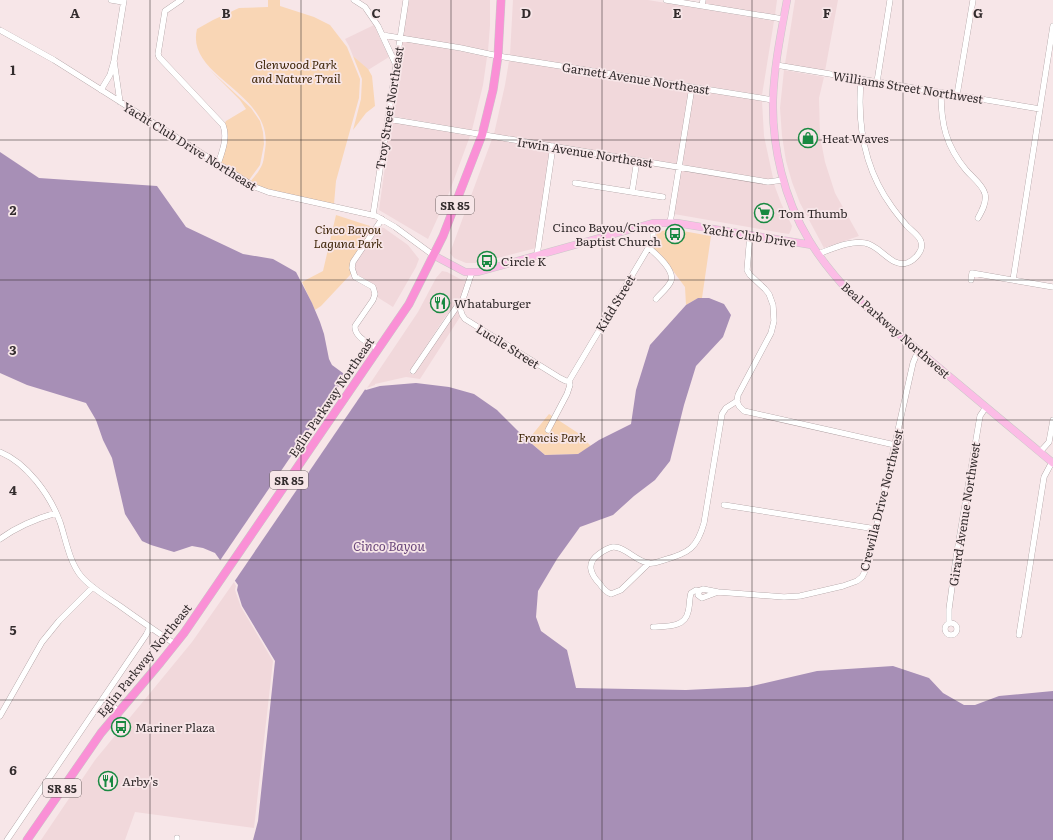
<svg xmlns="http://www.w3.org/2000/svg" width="1053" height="840" font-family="Literata,serif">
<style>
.built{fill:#f1d8db}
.green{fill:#f9d6b5}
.water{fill:#a78fb6}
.pier{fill:#f7e6e8}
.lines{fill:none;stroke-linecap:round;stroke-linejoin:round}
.minor-casing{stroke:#9e8e90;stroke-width:6}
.major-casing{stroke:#cac8c8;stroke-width:8}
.highway-casing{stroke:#cac8c8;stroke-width:9}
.minor{stroke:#fff;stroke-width:5.5}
.major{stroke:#fcbce6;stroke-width:7}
.highway{stroke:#fa90d6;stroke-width:8}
.grid{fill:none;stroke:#332c2d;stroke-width:1;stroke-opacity:0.55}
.labels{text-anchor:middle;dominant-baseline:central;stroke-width:3.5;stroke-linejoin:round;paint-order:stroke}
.shield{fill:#f7e6e8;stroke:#6e6465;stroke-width:1}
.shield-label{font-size:11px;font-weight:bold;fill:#332c2d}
.park-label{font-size:12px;font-style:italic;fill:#40270a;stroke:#f7e6e8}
.street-label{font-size:12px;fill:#332c2d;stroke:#f7e6e8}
.poi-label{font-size:12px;fill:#332c2d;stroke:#f7e6e8;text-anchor:start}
.water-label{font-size:13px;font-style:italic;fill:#6a477c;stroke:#f7e6e8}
.grid-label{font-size:13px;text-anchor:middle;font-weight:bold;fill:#332c2d;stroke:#f7e6e8;stroke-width:3.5;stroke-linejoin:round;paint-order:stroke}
</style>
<rect width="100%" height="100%" fill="#f7e6e8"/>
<path class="built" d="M409 0H490V25L488 51 461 45 403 36Z
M513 0H648L774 21 762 95 510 55Z
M706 0H777L775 15 705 4Z
M795 0H838L825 71 785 64Z
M374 25 389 57 368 70 353 56 349 46 345 39Z
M402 41 460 51 487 57 483 85 472 130 391 116Z
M509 61 689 89 677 164 494 134 505 85Z
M784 70 824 77 819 98 820 136 825 162 835 193 859 236 824 248 800 203 792 182 786 161 782 136 780 108Z
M694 90 762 101 764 136 773 178 768 179 682 165Z
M391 122 470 136 449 193 428 239 379 210Z
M492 139 550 149 536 248 490 260 476 263H466L454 258 450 253 451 250Z
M681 171 767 184H774L781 203 792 226 791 230 789 234 782 233 674 214Z
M380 227 384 228 408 245 419 259 416 267 393 307 377 297V293L375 285 357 275 354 268 355 263Z
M442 271 447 272 462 280 466 281 464 288 460 299 445 317 409 372 413 375 458 309 460 317 420 379 406 377 375 384V385L367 388 418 312 436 278Z
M234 582 236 586 235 590 241 607 273 661 254 828 135 812 125 840H41L95 760 192 642Z"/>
<path class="green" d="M268 0H280V6L314 17 330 25 347 47 360 79 359 98 336 181 334 204 263 188 250 182C254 177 258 173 261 167 264 162 264 155 265 150 275 92 185 78 197 29L213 20 239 8 268 7Z
M353 56 368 69 372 76 375 106 366 113 353 130 361 99 362 79Z
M210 70 251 108 260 121 263 132 264 144 260 165 249 180 221 163 228 135 225 123 226 121 246 109 240 100Z
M336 215 373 227C366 238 348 262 351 274L321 306 315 310 302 282 323 271Z
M677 230 711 236 702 298H698L686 305 685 287 662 256 651 246 658 231Z
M549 414 578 433 591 446 578 454 545 455 528 440Z"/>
<path class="water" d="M0 152 39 178 157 186 186 227 243 254 273 259 296 272 312 303 320 322 324 334 329 359 332 365 366 390 380 386 416 383 449 387 474 394 497 410 525 438 545 455 578 454 599 440 631 424 636 390 650 345 686 305 698 298H709L724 304 731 315 723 337 696 366 684 405 670 461 655 480 634 496 613 515 580 527 557 559 538 591 536 617 541 631 567 650 576 688 686 690 748 687 817 671 893 666 929 678 943 693 964 705H975L999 696 1053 691V840H253L258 821 275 661 242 606 237 590 238 585 215 553 203 548 192 546 174 552 151 545 142 541 125 514 112 458 103 440 96 420 86 403 27 385 0 373Z"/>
<path class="pier" d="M347 374 366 388 234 582 219 562Z"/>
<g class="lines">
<g class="minor-casing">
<path id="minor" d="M111 0 123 2
M181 0 165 11 158 54 159 57 223 125C228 138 222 152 218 164
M354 0 365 7 378 26 396 65
M666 0 783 19
M702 6 703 0
M0 30 54 60 255 187 268 192 376 216 395 227 433 255
M382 35 461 48 498 56 773 100
M114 61 124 0
M776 65 1040 109
M877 82 890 0
M101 90 110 75 114 61 120 102
M941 93C941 124 946 146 966 170 972 177 983 185 985 194 987 202 982 211 978 218
M957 95 973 0
M388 119 768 182 783 180
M575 183 663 197
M632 192 637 160
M373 215 406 0
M670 223 692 87
M648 247C656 254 675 270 671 281 668 288 660 294 656 299
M818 254C832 249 850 240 865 243 880 245 891 268 907 263 915 260 924 250 921 242 920 236 912 231 907 226 902 220 897 214 892 207 865 170 857 125 861 80
M537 255 553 146
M971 280 972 273 1053 287
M1013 280 1053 26
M462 302C460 309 460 313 465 319L560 378 566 381H569
M378 349C369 343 354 337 355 326L373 300 375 294 373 287 355 277 352 268 353 262 382 219
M413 371 460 302H462L472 272
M569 381 653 240V223
M737 401 739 406 744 411 895 445
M548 430 567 394 570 385 569 381
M0 452C27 463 50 495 60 522 66 540 69 561 81 576 91 588 107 597 120 606 138 619 157 632 175 644
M1040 452 1049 442 1053 420
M724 505 876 529
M0 539C18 526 35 519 56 513
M649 563 621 590 611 594C606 592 603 589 600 584 590 574 586 563 599 554 603 551 608 548 613 547 625 546 636 562 649 563 654 564 660 561 664 560 689 553 697 548 704 523L722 414 726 408 737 401 738 395 771 333 774 321 773 305 769 294 765 289 750 275 747 270 750 235
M718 592 703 589 699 591 698 595 702 598 718 592 784 597 800 596 843 586 857 581 862 577 866 569 870 555 913 363 918 351
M945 629a6 6 0 1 1 12 0a6 6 0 1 1-12 0Z
M949 623V609L956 558 980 416 986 407
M653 627C665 626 685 628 688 612 690 606 689 599 691 593L696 590 699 591
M1019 635 1044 477 1052 462
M104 698 119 712
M0 716 42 642 59 621 93 587
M7 840 146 635 150 627
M177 840V838"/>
</g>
<g class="major-casing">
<path id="major" d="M787 0C781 33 774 66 773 100 772 147 784 199 809 240 821 260 836 278 852 295L1053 463
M433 255 465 272H478L653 223H677L812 245"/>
</g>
<g class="highway-casing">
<path id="highway" d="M27 840 101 733 160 663 184 633 409 304 443 236 482 135 493 90 498 56 501 0"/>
</g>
<use href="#minor" class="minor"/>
<use href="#major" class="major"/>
<use href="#highway" class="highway"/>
</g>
<path class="grid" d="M150 0V840M301 0V840M451 0V840M602 0V840M752 0V840M903 0V840M0 140H1053M0 280H1053M0 420H1053M0 560H1053M0 700H1053"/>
<defs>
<g id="shop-ring" transform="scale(1)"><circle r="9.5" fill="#f7e6e8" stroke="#198941" stroke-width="1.5"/><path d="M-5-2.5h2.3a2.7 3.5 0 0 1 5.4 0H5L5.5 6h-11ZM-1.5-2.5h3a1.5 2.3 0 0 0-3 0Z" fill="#198941"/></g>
<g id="supermarket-ring" transform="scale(1)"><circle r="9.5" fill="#f7e6e8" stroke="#198941" stroke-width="1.5"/><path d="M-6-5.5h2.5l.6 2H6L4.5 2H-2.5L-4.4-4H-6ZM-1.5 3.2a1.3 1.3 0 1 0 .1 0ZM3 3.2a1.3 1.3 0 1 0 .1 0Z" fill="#198941"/></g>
<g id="bus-ring" transform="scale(1)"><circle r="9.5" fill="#f7e6e8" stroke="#198941" stroke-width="1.5"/><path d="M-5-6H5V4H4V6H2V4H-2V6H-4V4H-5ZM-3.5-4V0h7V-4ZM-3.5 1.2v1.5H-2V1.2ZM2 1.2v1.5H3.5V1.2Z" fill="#198941"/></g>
<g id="restaurant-ring" transform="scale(1)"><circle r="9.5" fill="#f7e6e8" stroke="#198941" stroke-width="1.5"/><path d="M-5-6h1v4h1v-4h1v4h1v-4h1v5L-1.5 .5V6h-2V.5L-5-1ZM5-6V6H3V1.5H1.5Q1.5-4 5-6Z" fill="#198941"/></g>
</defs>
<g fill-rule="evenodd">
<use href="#shop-ring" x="808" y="138"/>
<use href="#supermarket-ring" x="764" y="213"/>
<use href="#bus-ring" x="675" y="234"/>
<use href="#bus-ring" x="487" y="261"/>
<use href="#restaurant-ring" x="440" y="303"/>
<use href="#bus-ring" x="121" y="727"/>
<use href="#restaurant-ring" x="108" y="781"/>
</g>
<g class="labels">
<g class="shield">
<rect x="436" y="196" width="38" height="18" rx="3"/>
<rect x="270" y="471" width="38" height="18" rx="3"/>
<rect x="43" y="779" width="38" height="18" rx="3"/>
</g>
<g class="shield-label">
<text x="455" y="205">SR 85</text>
<text x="289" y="480">SR 85</text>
<text x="62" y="788">SR 85</text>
</g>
<g class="park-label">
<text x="296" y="64">Glenwood Park<tspan x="296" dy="14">and Nature Trail</tspan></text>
<text x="348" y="229">Cinco Bayou<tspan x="348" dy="14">Laguna Park</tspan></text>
<text x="552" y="437">Francis Park</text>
</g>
<g class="street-label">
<text transform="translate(636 78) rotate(9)">Garnett Avenue Northeast</text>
<text transform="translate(908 87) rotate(9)">Williams Street Northwest</text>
<text transform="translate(389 108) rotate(-81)">Troy Street Northeast</text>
<text transform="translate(190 146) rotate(32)">Yacht Club Drive Northeast</text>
<text transform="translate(585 152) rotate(9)">Irwin Avenue Northeast</text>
<text transform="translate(749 235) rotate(9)">Yacht Club Drive</text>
<text transform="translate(615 303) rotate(-59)">Kidd Street</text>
<text transform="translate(896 330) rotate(41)">Beal Parkway Northwest</text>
<text transform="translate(508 346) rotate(32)">Lucile Street</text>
<text transform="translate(331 397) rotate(-56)">Eglin Parkway Northeast</text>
<text transform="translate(881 500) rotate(-76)">Crewilla Drive Northwest</text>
<text transform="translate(964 514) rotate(-81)">Girard Avenue Northwest</text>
<text transform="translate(144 660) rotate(-51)">Eglin Parkway Northeast</text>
</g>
<g class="poi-label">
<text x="822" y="138">Heat Waves</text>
<text x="778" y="213">Tom Thumb</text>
<text x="661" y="227" text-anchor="end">Cinco Bayou/Cinco<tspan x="661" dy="14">Baptist Church</tspan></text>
<text x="501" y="261">Circle K</text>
<text x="454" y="303">Whataburger</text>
<text x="135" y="727">Mariner Plaza</text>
<text x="122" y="781">Arby's</text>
</g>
<g class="water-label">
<text x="389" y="545">Cinco Bayou</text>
</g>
</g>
<g class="grid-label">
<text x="75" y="18">A</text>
<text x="226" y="18">B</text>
<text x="376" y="18">C</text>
<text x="526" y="18">D</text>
<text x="677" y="18">E</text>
<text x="827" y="18">F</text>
<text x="978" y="18">G</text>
<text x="13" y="75">1</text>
<text x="13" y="215">2</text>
<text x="13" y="355">3</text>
<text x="13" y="495">4</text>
<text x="13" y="635">5</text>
<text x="13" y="775">6</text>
</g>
</svg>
